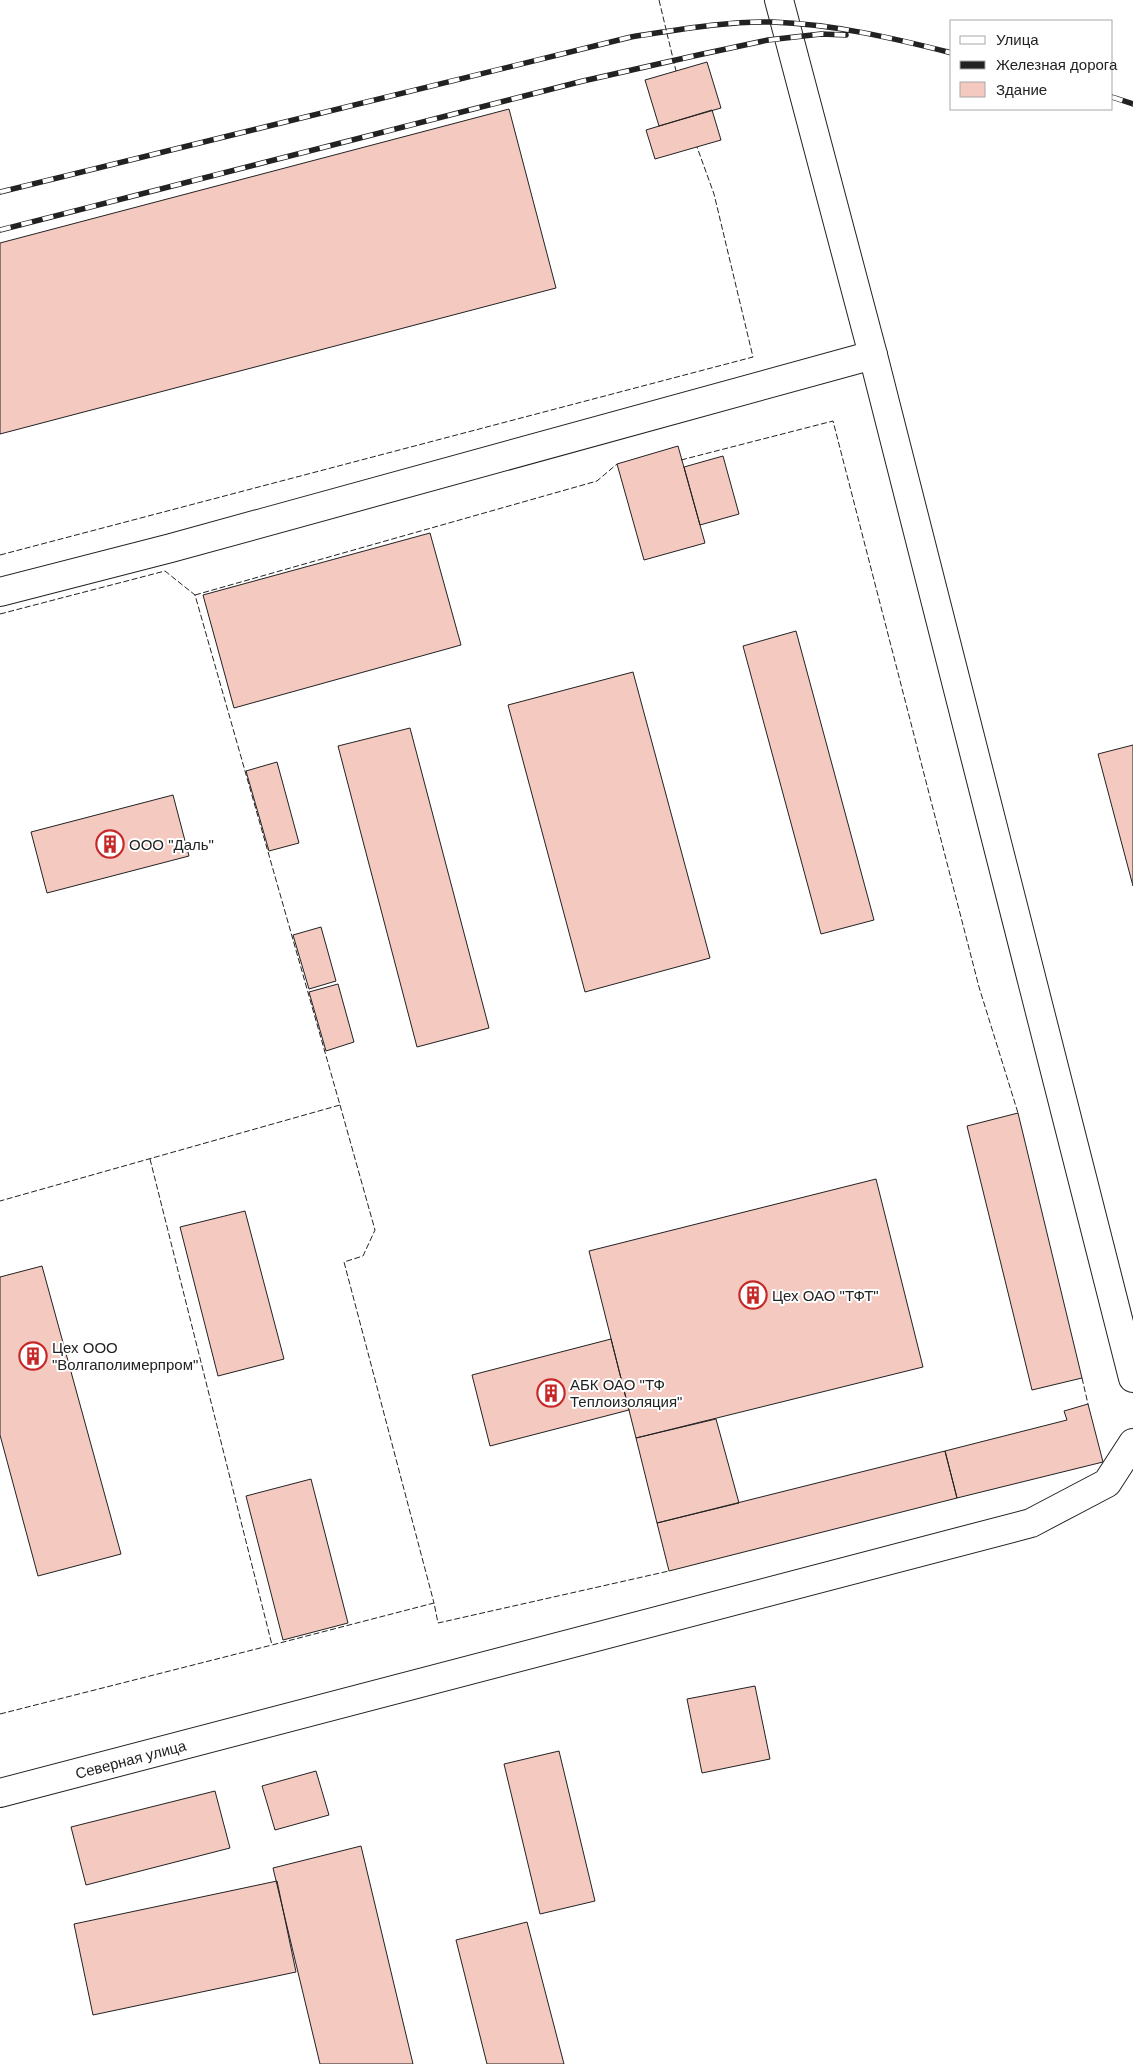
<svg xmlns="http://www.w3.org/2000/svg" width="1133" height="2064" font-family="Arial,sans-serif">
<style>
.building{fill:#f3c9c0;stroke:#222}
.lines{fill:none;stroke-linecap:round;stroke-linejoin:round}
.minor-casing{stroke:#222;stroke-width:30}
.minor{stroke:#fff;stroke-width:28}
.rail-casing{stroke:#222;stroke-width:5.5}
.rail{stroke:#fff;stroke-width:4;stroke-dasharray:11;stroke-linecap:butt}
.fence{stroke:#222;stroke-width:1;stroke-dasharray:6 2.5;stroke-linecap:butt}
.labels{text-anchor:middle;dominant-baseline:central;stroke-width:4;stroke-linejoin:round;paint-order:stroke}
.poi-label{font-size:15px;fill:#222;stroke:#fff;text-anchor:start}
.street-label{font-size:15px;fill:#222;stroke:#fff}
</style>
<rect width="100%" height="100%" fill="#fff"/>
<path class="building" d="M707 62 721 108 659 126 645 80Z
M509 109 556 288 0 434V243Z
M712 110 721 140 655 159 646 130Z
M678 446 705 543 644 560 617 464Z
M723 456 739 514 700 525 684 467Z
M430 533 461 645 234 708 203 595Z
M796 631 874 920 821 934 743 646Z
M633 672 710 958 585 992 508 705Z
M410 728 489 1028 417 1047 338 746Z
M1133 745V886L1098 754Z
M277 762 299 843 269 851 246 771Z
M173 795 189 856 47 893 31 832Z
M321 927 336 981 309 989 293 935Z
M338 984 354 1042 326 1051 309 992Z
M1018 1113 1082 1378 1032 1390 967 1126Z
M876 1179 923 1367 636 1438 589 1251Z
M245 1211 284 1359 218 1376 180 1227Z
M42 1266 121 1554 38 1576 0 1435V1277Z
M611 1339 629 1410 490 1446 472 1375Z
M1088 1404 1103 1462 957 1498 945 1451 1067 1420 1064 1411Z
M716 1419 739 1503 657 1523 636 1438Z
M945 1451 957 1498 669 1571 657 1523Z
M311 1479 348 1623 283 1640 246 1496Z
M755 1686 770 1759 702 1773 687 1699Z
M559 1751 595 1901 540 1914 504 1764Z
M316 1771 329 1815 275 1830 262 1786Z
M215 1791 230 1848 86 1885 71 1827Z
M361 1846 413 2064H320L273 1868Z
M277 1881 296 1972 93 2015 74 1924Z
M527 1922 564 2064H487L456 1940Z"/>
<g class="lines">
<g class="minor-casing">
<g id="minor">
<path d="M779 0 873 355 1133 1378"/>
<path d="M0 592 171 548 873 355"/>
<path id="s1" d="M0 1793 1031 1523 1107 1483 1133 1443"/>
</g>
</g>
<use href="#minor" class="minor"/>
<g class="rail-casing">
<path id="rail" d="M1112 97 1133 104
M0 192 631 37C677 30 725 21 772 22 833 24 893 38 952 53
M0 230 583 81 698 55 768 40 821 34 846 35"/>
</g>
<use href="#rail" class="rail"/>
<path class="fence" d="M659 0 676 71
M681 460 833 421 979 987 1018 1113
M0 555 753 357 714 194 697 147
M195 595 597 481 617 464
M0 614 165 571 195 595 340 1105 0 1201
M340 1105 375 1230 363 1256 344 1262 434 1603
M150 1159 272 1645 434 1603 438 1623 669 1571
M1082 1378 1088 1404
M0 1714 272 1645"/>
</g>
<defs>
<g id="building-ring" transform="scale(1.4375)"><circle r="9.5" fill="#fff" stroke="#c62828" stroke-width="1.5"/><path d="M-4-6H4V6H1V3H-1V6H-4ZM-2.5-4.3h1.7v1.8h-1.7ZM.8-4.3h1.7v1.8H.8ZM-2.5-1h1.7V.8h-1.7ZM.8-1h1.7V.8H.8Z" fill="#c62828"/></g>
</defs>
<g fill-rule="evenodd">
<use href="#building-ring" x="110" y="844"/>
<use href="#building-ring" x="753" y="1295"/>
<use href="#building-ring" x="33" y="1356"/>
<use href="#building-ring" x="551" y="1393"/>
</g>
<g class="labels">
<g class="poi-label">
<text x="129" y="844">ООО "Даль"</text>
<text x="772" y="1295">Цех ОАО "ТФТ"</text>
<text x="52" y="1347">Цех ООО<tspan x="52" dy="17">"Волгаполимерпром"</tspan></text>
<text x="570" y="1384">АБК ОАО "ТФ<tspan x="570" dy="17">Теплоизоляция"</tspan></text>
</g>
<g class="street-label">
<text stroke="none"><textPath href="#s1" startOffset="135">Северная улица</textPath></text>
</g>
</g>
<rect x="950" y="20" width="162" height="90" fill="#ffffff" stroke="#a7a7a7"/>
<rect x="960" y="36" width="25" height="8" fill="#ffffff" stroke="#a7a7a7"/>
<text x="996" y="45" font-size="15" fill="#222222">Улица</text>
<rect x="960" y="61" width="25" height="8" fill="#222222" stroke="#a7a7a7"/>
<text x="996" y="70" font-size="15" fill="#222222">Железная дорога</text>
<rect x="960" y="82" width="25" height="15" fill="#f3c9c0" stroke="#a7a7a7"/>
<text x="996" y="95" font-size="15" fill="#222222">Здание</text>
</svg>
